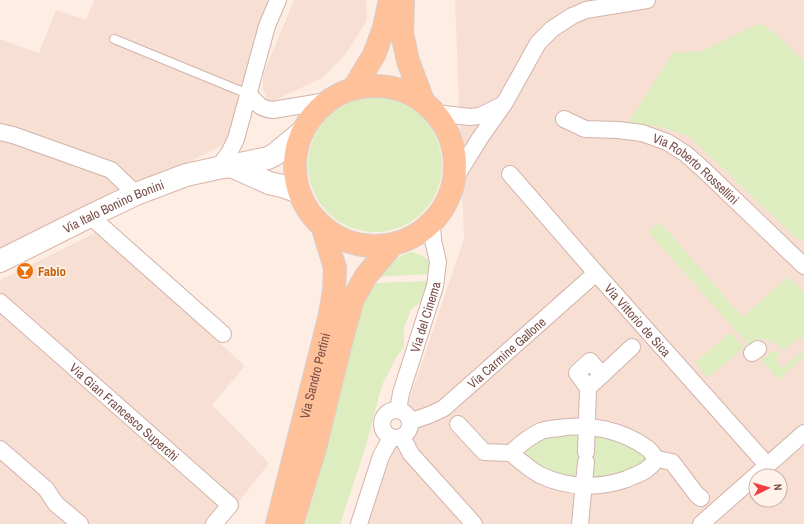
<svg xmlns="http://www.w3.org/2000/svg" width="804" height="524" font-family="'Archivo Narrow',sans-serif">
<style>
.residential{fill:#f8dfd3;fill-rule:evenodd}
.green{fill:#ddedc0}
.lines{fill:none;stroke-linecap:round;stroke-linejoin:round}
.lane-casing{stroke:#d2b3ab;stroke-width:10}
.street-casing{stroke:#d2b3ab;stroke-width:18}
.secondary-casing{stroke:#d9b3aa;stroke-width:24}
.primary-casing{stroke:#d9cdcb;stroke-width:24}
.lane{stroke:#fff;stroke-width:8}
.street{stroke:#fff;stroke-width:16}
.secondary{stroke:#fff;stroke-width:22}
.primary{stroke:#ffc199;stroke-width:22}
.labels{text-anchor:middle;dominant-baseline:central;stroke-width:3.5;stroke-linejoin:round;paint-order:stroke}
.street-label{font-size:13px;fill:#784c47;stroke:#fff2eb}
.food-label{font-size:13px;font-weight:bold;fill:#c56008;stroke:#fff2eb;text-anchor:start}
</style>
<rect width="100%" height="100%" fill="#feede3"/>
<path class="residential" d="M94 0H273L231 140 186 164 0 253V39L39 53 56 10 86 20Z
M294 0H366L367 20 345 55 322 78 269 103 263 90V75Z
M455 0H804V524H367L464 239ZM756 476H780V500H756Z
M97 232 245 366 212 405 269 463 222 524H0V280Z"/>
<path class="green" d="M761 24 777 35 804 61V239L802 241 795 237 688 136 660 127 628 123 673 53 702 51 754 26Z
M308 165a67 67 0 1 1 134 0a67 67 0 1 1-134 0Z
M660 222 742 317 788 277 804 292V341L800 337 783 351 780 346 762 338 755 343 752 349 648 232Z
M412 252C424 256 433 259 429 274L377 277C388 266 397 255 412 252Z
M428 281 420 303 412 308 404 327V347L397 356 382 385 365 449 340 524H305L319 476 345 376 358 310 376 283Z
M731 332 744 348 707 378 695 363Z
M776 351 780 354 775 359 782 368 803 351 804 352V356L779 380 755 353 760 354 761 357 764 358H767L769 352Z
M584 429 579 451 577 455V462L581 465V483L529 464 520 448 534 439Z
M589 429 640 446 650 463 586 484 591 462 594 458V454L591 450Z"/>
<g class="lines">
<g class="lane-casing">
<path id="lane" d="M114 39 248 94"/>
</g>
<g class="street-casing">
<g id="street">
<path d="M248 94C257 103 260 109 273 110L327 101"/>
<path d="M436 113 470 117 480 116 502 105"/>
<path id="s1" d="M564 119 585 129 618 130 642 133 667 142 686 154 705 171 804 266"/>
<path d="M0 132 13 135 111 170 136 194"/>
<path d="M218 168 229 153 236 139 267 26 278 0"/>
<path id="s2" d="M510 174 596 273 767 465"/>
<path d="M454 180 480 138 504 104 538 43 552 29 572 16 586 10 647 0"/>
<path d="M90 216 223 334"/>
<path id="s3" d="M0 302 230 505 214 524"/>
<path d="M752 353 758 349"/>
<path d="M588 388 577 373 590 361 602 375"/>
<circle cx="396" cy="424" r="14"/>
<path id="s4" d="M398 410 401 393 435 286 438 262 433 240 432 223"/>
<path id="s5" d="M410 421C423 418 433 414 444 408L596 273"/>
<path d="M458 424 484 452 511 453C520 461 529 469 540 475 567 488 598 489 627 479 633 476 640 474 646 470 650 467 654 463 657 459 654 456 651 451 647 448 622 430 589 423 559 428 553 429 546 429 541 431 529 437 520 444 511 453"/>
<path d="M402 437 411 454 474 524"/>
<path d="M0 449 46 489 56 504 80 524"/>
<path d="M586 452 588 388 632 347"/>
<path d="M657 459 672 462 697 495 701 498"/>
<path d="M359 524 381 456 391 438"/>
<path d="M580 524 586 462"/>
<path d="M701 524 804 433"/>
</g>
</g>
<g class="secondary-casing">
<g id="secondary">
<path d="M231 166 269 183 282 186 299 192"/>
<path id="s6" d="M0 261 90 216 136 194 186 175 218 168 231 166 268 158 274 155 302 132"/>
</g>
</g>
<g class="primary-casing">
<g id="primary">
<path d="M403 0 402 33 408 61 423 101"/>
<circle cx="375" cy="166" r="80"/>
<path d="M354 88 374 55 384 28 390 0"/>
<path id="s7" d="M277 524 329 319 334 291 335 268 323 228"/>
<path d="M292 524 315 448 342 338 353 299 366 276 392 245"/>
</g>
</g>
<use href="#lane" class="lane"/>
<use href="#street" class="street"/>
<use href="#secondary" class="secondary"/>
<use href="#primary" class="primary"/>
</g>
<defs>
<g id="bar-disc" transform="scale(0.9)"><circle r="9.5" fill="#e8710a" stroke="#fff2eb"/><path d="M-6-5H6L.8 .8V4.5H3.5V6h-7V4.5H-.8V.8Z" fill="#fff"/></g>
</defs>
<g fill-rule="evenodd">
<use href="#bar-disc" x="25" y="271"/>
</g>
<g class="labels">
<g class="street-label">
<text stroke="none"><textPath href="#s1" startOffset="146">Via Roberto Rossellini</textPath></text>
<text stroke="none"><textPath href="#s6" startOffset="126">Via Italo Bonino Bonini</textPath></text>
<text stroke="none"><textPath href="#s4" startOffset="97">Via del Cinema</textPath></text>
<text stroke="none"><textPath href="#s2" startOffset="194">Via Vittorio de Sica</textPath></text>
<text stroke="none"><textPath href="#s5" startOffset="120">Via Carmine Gallone</textPath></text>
<text stroke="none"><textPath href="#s7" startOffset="153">Via Sandro Pertini</textPath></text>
<text stroke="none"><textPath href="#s3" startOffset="166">Via Gian Francesco Superchi</textPath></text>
</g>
<g class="food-label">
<text x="38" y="271">Fabio</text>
</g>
</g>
<g transform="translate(768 488) rotate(85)"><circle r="19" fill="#fff2eb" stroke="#c9b0a9"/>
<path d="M0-3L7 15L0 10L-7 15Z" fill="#f23e41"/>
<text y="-6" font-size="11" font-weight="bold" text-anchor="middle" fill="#784c47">N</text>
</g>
</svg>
